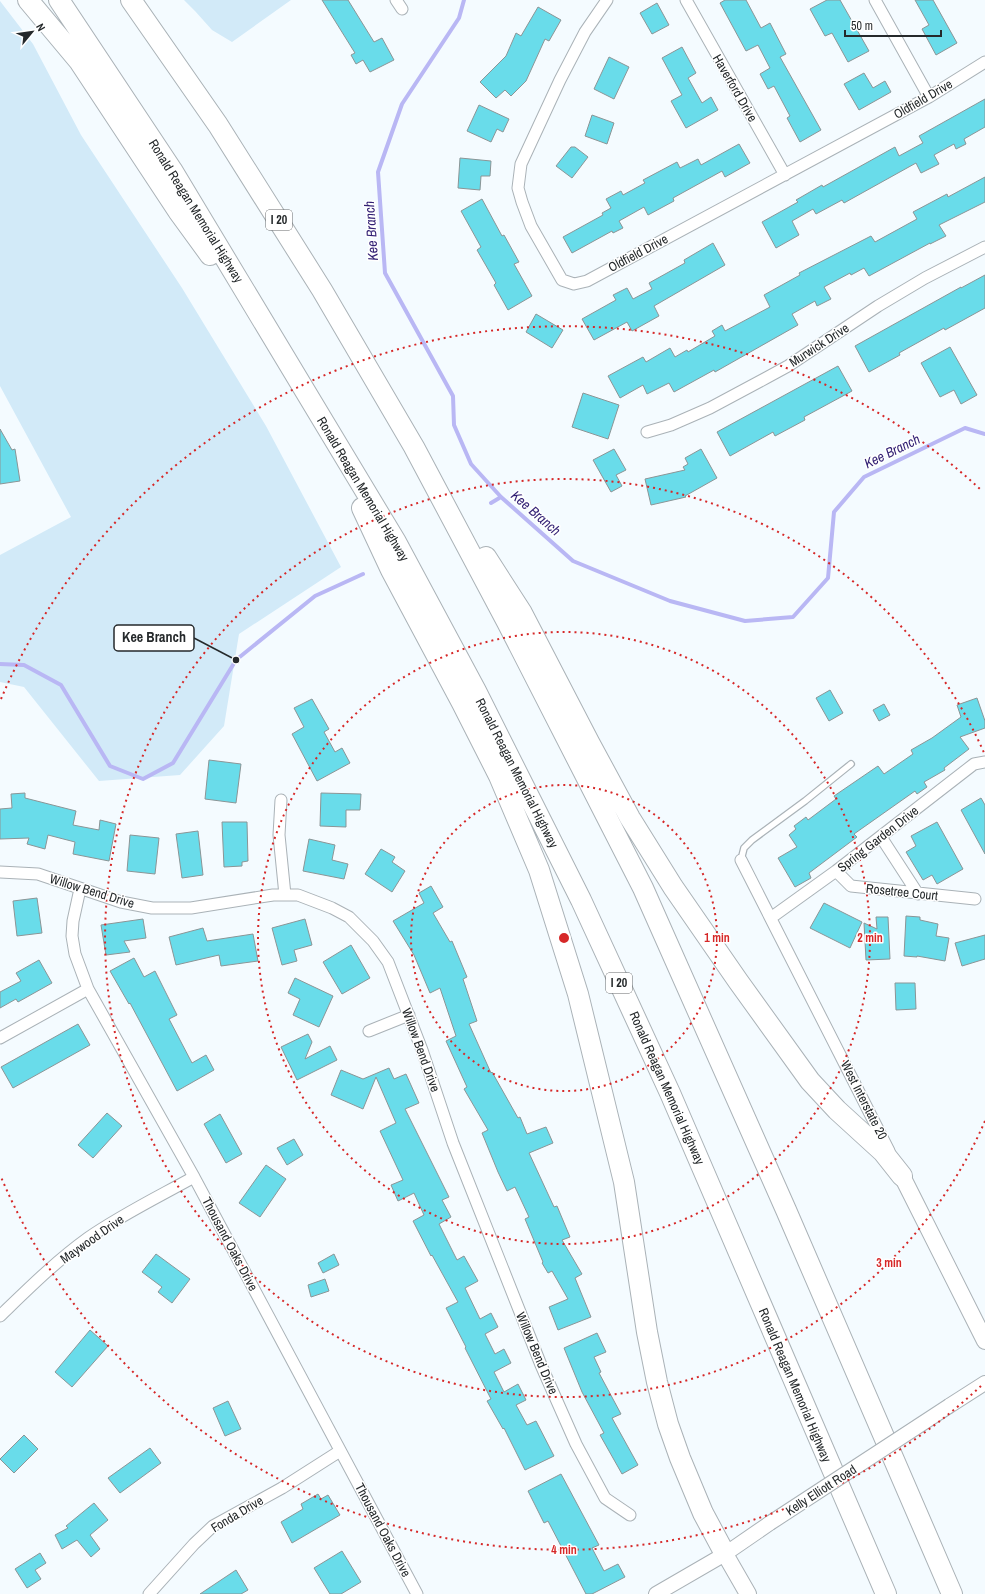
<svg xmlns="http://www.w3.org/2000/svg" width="985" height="1594" font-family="'Archivo Narrow',sans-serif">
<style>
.green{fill:#d2eaf8}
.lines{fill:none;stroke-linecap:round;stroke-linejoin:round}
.stream{stroke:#b9b7f4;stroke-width:4}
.building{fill:#69dcea;stroke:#8b9596}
.service-casing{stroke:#aab2b7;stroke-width:8}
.minor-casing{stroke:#aab2b7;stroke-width:13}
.tertiary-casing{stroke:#aab2b7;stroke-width:16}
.secondary-casing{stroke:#aab2b7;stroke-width:18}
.motorway-casing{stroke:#aab2b7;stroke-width:22}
.service{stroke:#fff;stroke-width:5.5}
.minor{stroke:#fff;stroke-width:11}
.tertiary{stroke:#fff;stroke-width:14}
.secondary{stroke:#fff;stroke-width:16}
.motorway{stroke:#fff;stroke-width:20}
.tertiary-bridge-casing{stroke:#aab2b7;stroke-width:16;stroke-linecap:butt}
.tertiary-bridge{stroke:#fff;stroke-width:14}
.ring{fill:none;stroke:#d62828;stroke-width:2;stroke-dasharray:2 4}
.labels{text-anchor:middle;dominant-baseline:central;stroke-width:3;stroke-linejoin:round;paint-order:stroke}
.shield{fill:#fff;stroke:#66696b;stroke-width:1}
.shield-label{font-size:12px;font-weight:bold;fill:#25292b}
.street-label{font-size:13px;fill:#25292b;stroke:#fff}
.water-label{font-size:14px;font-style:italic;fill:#311f73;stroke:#fff}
.centre{fill:#d62828;stroke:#fff;stroke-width:2}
.ring-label{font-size:12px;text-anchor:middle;font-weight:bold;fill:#d62828;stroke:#fff;stroke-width:3;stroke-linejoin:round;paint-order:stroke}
.leader{fill:none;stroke:#25292b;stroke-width:1.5}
.callout-dot{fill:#25292b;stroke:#fff;stroke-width:1.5}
.callout{fill:#fff;stroke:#25292b;stroke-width:1.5}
.callout-label{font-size:14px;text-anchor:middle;font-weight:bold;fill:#25292b}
</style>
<rect width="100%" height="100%" fill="#f4fbff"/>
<path class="green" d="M184 0H291L232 42 212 30 195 11Z
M0 1 33 44 81 135 182 288 266 426 341 567 239 634 224 726 180 775 99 781 24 687 0 682V555L71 517 0 386Z"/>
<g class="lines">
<path class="stream" d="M464 0 459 18 402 104 378 172 385 273 453 396 454 425 471 464 501 497 573 561 670 601 745 621 793 617 828 578 834 512 864 477 965 428 985 434
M491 503 501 497
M0 664 24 665 61 685 110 766 143 779 173 763 236 660 315 596 363 574"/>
</g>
<path class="building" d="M322 0H348L374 42 382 38 394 60 370 72 363 60 356 64 351 55 355 53Z
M725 0H746L761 28 770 23 786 54 780 57 821 130 800 142 787 118 790 116 774 86 768 89 760 74 770 68 758 45 746 51 720 3Z
M827 0H840L869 51 848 62 832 33 825 36 810 9Z
M915 0H933L957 43 936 55 922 29 929 25Z
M657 3 669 25 652 34 640 13Z
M538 7 561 20 549 41 545 39 526 81 511 96 505 90 496 98 480 82 506 56 516 33 521 36Z
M682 47 696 73 688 78 702 103 711 97 718 110 686 128 671 101 682 95 662 58Z
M609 57 629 67 614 99 594 89Z
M864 73 873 88 885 81 891 92 859 110 844 84Z
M985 99V127L964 139 966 144 956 149 954 144 934 155 939 164 921 173 916 163 844 203 842 200 816 214 813 209 792 221 799 235 776 248 762 222 798 202 796 200 822 185 823 187 895 147 899 156 923 143 919 136Z
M479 105 509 119 503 132 497 129 491 142 467 131Z
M592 115 614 123 607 144 585 136Z
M739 144 750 163 725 177 722 171 673 198 674 201 648 215 644 207 619 221 623 228 613 233 612 231 572 253 563 237 603 215 602 213 611 208 606 199 621 191 623 195 645 183 643 180 677 162 680 168 698 159 701 165Z
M571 147H575L588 157 572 178 556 166Z
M460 158 491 161 490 176H481L480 190 458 188Z
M985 177V202L939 225 946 236 930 244V243L869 276 864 268 851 275 850 273 824 287 831 299 817 306 815 301 792 314 798 325 715 372 714 370 674 392 669 383 647 394 643 385 620 398 608 376 643 357 646 362 670 348 675 357 687 350 688 352 715 336 712 331 722 325 725 331 770 307 764 295 800 275 799 273 871 236 875 242 917 219 913 212 947 194 948 197Z
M482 199 502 236 504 235 519 262 514 264 532 296 508 310 494 285 496 283 477 250 481 247 461 211Z
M713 243 725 265 654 306 659 316 632 331 627 322 594 340 582 319 616 300 613 295 627 288 633 299 652 289 649 283 685 263 684 260Z
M985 275V308L945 330 944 328 899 353 900 355 869 372 855 346 961 287V288Z
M536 314 563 330 552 348 526 332Z
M950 347 977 395 961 404 954 390 940 397 921 363Z
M838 366 852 391 804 417 805 420 775 436 773 432 730 456 717 432Z
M583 393 619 405 608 439 572 427Z
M0 429 12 450 15 449 20 481 0 484Z
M614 449 626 470 616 475 622 486 611 492 593 460Z
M701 449 717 478 685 496 686 497 651 505 645 479 685 470 683 467 688 464 685 458Z
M830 690 843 713 829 721 816 698Z
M977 698 985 721V728L960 737 969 749 944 768 945 770 924 782 927 787 917 794 915 791 854 834 857 837 809 873 811 878 795 887 778 858 797 847 789 835 796 829 794 826 806 817 808 820 836 799 834 796 878 766 884 774 913 754 911 750 932 738 961 717 957 705Z
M312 699 329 729 324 732 335 752 342 748 350 763 317 781 292 734 304 727 294 708Z
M884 704 890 715 879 721 873 710Z
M209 760 241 764 236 803 205 799Z
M25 793V798L76 811 73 825 99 830 100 820 116 824 109 861 73 854 75 842 48 835 45 849 27 844 29 838 0 839V809L12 808 11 794Z
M321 793 361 794 360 810H346V827L320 826Z
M981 798 985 805V854L961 810Z
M222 822H247L248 861 242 862V866L224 867Z
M937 822 963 869 937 884 932 875 923 880 906 852 916 846 911 836Z
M198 831 203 875 182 878 176 834Z
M130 835 159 838 155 874 127 871Z
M309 839 335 845 332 860 348 864 344 879 303 871Z
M381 849 395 857 392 862 405 871 392 892 365 874Z
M431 886 443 907 433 913 450 942 452 941 467 977 463 979 477 1021 469 1024 491 1073 492 1072 518 1118 520 1117 527 1134 546 1127 553 1143 529 1153 554 1207 557 1206 570 1237 562 1240 582 1274 575 1278 591 1317 558 1330 549 1307 568 1299 552 1271 548 1273 542 1263 543 1262 525 1219 529 1217 515 1187 507 1191 498 1172 482 1133 488 1130 464 1089 467 1087 446 1041 456 1036 440 988 430 993 414 955 393 921 424 903 419 893Z
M37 898 42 933 17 936 13 901Z
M824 903 862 922 850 948 810 928Z
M906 916 920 917V920L938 924 936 936 949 938 945 961 917 956V957L904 956Z
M876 917H888L890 959 866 960 864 923 877 929Z
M143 919 146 938 124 941 130 952 106 955 101 925Z
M305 919 312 945 294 950 297 961 282 965 272 928Z
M203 928 207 941 253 934 258 961 221 966 219 955 176 965 169 937Z
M985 935V959L962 966 955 943Z
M351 945 370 978 342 994 323 962Z
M134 958 144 977 155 971 177 1015 169 1019 192 1063 206 1055 214 1070 177 1091 130 1003 129 1004 110 971Z
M39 960 52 983 18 1002 16 999 0 1008V992L21 981 16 973Z
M295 978 333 996 319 1027 293 1015 300 999 288 993Z
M895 983H915L916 1009 896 1010Z
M78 1024 90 1045 13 1088 1 1067Z
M308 1034 312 1042 305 1059 330 1046 337 1060 297 1080 281 1047Z
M389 1068 394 1079 406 1074 419 1103 405 1109 449 1197 442 1200 451 1217 439 1224 457 1260 464 1256 478 1281 465 1288 480 1319 491 1313 498 1327 485 1334 495 1354 504 1349 511 1363 494 1372 504 1392 518 1384 526 1400 516 1405 527 1425 536 1421 554 1456 525 1470 504 1428 503 1429 487 1401 491 1399 465 1348 466 1347 446 1308 458 1302 432 1255 431 1256 413 1221 424 1215 414 1193 398 1201 391 1185 403 1180 380 1131 396 1123 376 1077 363 1109 331 1095 341 1070 363 1079Z
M107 1113 122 1126 93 1158 78 1145Z
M220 1114 242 1154 226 1163 204 1124Z
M294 1139 303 1155 287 1165 277 1148Z
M266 1165 286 1179 260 1217 239 1203Z
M156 1254 190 1279 172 1303 158 1292 162 1287 142 1272Z
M334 1254 339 1265 323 1273 318 1263Z
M325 1279 329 1291 311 1297 308 1285Z
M90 1330 108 1346 72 1387 55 1372Z
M597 1333 606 1352 594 1357 601 1372 599 1373 621 1414 612 1418 638 1465 622 1474 600 1435 604 1433 582 1392 564 1348Z
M228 1401 241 1429 225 1436 213 1408Z
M24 1435 38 1449 14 1473 0 1459Z
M150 1448 161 1463 120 1493 108 1478Z
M561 1474 599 1545 592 1548 604 1571 618 1564 625 1577 592 1594H586L548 1521 544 1523 528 1491Z
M318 1494 321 1499 328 1495 340 1515 292 1543 281 1522 303 1509 301 1504Z
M94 1503 108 1520 90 1535 100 1549 91 1557 77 1540 62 1549 55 1535 68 1528 66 1526Z
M342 1551 361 1582 341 1594H330L314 1568Z
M40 1553 46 1563 35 1570 41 1579 27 1588 15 1569Z
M236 1570 248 1590 241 1594H200Z"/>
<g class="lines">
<g class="service-casing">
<path id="service" d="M741 860 744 848 752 840 805 801 851 764"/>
</g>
<g class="minor-casing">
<path id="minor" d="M396 0 402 9
M607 0 585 32 560 80 521 164 518 188 522 202 531 226 562 280 574 284 587 281 929 97 985 62
M686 0 785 175
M875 0 929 97
M647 432 671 425 710 408 766 378 788 366 878 306 925 278 985 247
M281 800 279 835 285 895
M881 837 918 894
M741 860 889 1151
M836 871 851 886 975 899
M0 872 38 874 121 902 152 908H191L273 895H298L332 908 349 917 373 941 388 962 422 1050 453 1143 541 1365 576 1444 605 1498 630 1515
M80 889 73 921 72 936 75 954 88 989 194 1177 417 1594
M772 917 836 871 974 764 985 762
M369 1031 409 1015
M0 1038 88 989
M0 1316C28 1289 56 1261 88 1238 121 1215 158 1197 194 1177
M149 1594 194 1544 213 1526 282 1488 340 1451"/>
</g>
<g class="tertiary-casing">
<path id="tertiary" d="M949 1406 985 1383
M656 1594 725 1554 770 1523"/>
</g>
<g class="secondary-casing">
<path id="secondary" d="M902 1176 985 1341
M725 1554 748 1594"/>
</g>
<g class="motorway-casing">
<path id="motorway" d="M28 0 79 61 178 211 210 255
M59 0 172 170 396 542 476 691 581 900 670 1093 886 1594
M131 0 218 125 322 290 414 447 507 622 643 888 786 1210 952 1594
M362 508 391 570 462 703 499 776 539 870 578 994 624 1182 647 1332 657 1382 668 1424 680 1458 703 1513 725 1554
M486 557 522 613 589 742 630 818 673 887 738 981 810 1081 837 1110 883 1152 902 1176"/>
</g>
<use href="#service" class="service"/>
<use href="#minor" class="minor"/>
<use href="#tertiary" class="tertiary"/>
<use href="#secondary" class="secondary"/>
<use href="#motorway" class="motorway"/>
<g class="tertiary-bridge-casing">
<path id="tertiary-bridge" d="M770 1523 949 1406"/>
</g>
<use href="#tertiary-bridge" class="tertiary-bridge"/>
</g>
<g class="ring">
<circle cx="564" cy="938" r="153"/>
<circle cx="564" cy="938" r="306"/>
<path d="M985 1121A459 459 0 1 1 985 755"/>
<path d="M981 1386A612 612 0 0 1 1 1177M1 699A612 612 0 0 1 981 490"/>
</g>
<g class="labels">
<g class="shield">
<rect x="266" y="210" width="26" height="20" rx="3"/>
<rect x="606" y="973" width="26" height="20" rx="3"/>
</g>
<g class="shield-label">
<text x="279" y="220">I 20</text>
<text x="619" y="983">I 20</text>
</g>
<g class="street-label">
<text transform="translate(735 88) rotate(60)">Haverford Drive</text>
<text transform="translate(923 99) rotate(-30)">Oldfield Drive</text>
<text transform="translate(196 211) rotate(58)">Ronald Reagan Memorial Highway</text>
<text transform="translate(638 253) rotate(-28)">Oldfield Drive</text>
<text transform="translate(819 345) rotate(-33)">Murwick Drive</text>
<text transform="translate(363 489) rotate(59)">Ronald Reagan Memorial Highway</text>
<text transform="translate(517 773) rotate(63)">Ronald Reagan Memorial Highway</text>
<text transform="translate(878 839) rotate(-38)">Spring Garden Drive</text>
<text transform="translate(92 891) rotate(17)">Willow Bend Drive</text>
<text transform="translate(902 892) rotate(6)">Rosetree Court</text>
<text transform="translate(421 1050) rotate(70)">Willow Bend Drive</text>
<text transform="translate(667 1088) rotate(66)">Ronald Reagan Memorial Highway</text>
<text transform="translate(864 1100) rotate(63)">West Interstate 20</text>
<text transform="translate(92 1239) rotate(-35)">Maywood Drive</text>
<text transform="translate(230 1244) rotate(62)">Thousand Oaks Drive</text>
<text transform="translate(537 1353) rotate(67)">Willow Bend Drive</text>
<text transform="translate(795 1385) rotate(67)">Ronald Reagan Memorial Highway</text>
<text transform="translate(821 1490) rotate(-33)">Kelly Elliott Road</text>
<text transform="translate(237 1514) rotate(-31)">Fonda Drive</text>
<text transform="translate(383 1530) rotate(62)">Thousand Oaks Drive</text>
</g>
<g class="water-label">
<text transform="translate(371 231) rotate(-94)">Kee Branch</text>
<text transform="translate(892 451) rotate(-26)">Kee Branch</text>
<text transform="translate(536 513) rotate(41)">Kee Branch</text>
</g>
</g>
<circle cx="564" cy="938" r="6" class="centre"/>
<g class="ring-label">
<text x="717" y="942">1 min</text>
<text x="870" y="942">2 min</text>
<text x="889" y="1267">3 min</text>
<text x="564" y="1554">4 min</text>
</g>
<path class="leader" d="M236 660L194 638"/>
<circle class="callout-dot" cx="236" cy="660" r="4"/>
<rect class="callout" x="114" y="625" width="80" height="26" rx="4"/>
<g class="callout-label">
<text x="154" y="642">Kee Branch</text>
</g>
<g transform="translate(32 32) rotate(61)" stroke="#ffffff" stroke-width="3" paint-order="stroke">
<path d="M0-3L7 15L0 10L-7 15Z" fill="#25292b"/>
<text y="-6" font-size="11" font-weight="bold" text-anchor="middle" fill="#25292b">N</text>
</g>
<path d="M845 30v6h96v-6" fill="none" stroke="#25292b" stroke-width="2"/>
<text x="851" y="30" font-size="12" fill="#25292b" stroke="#ffffff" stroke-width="3" paint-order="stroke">50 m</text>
</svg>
